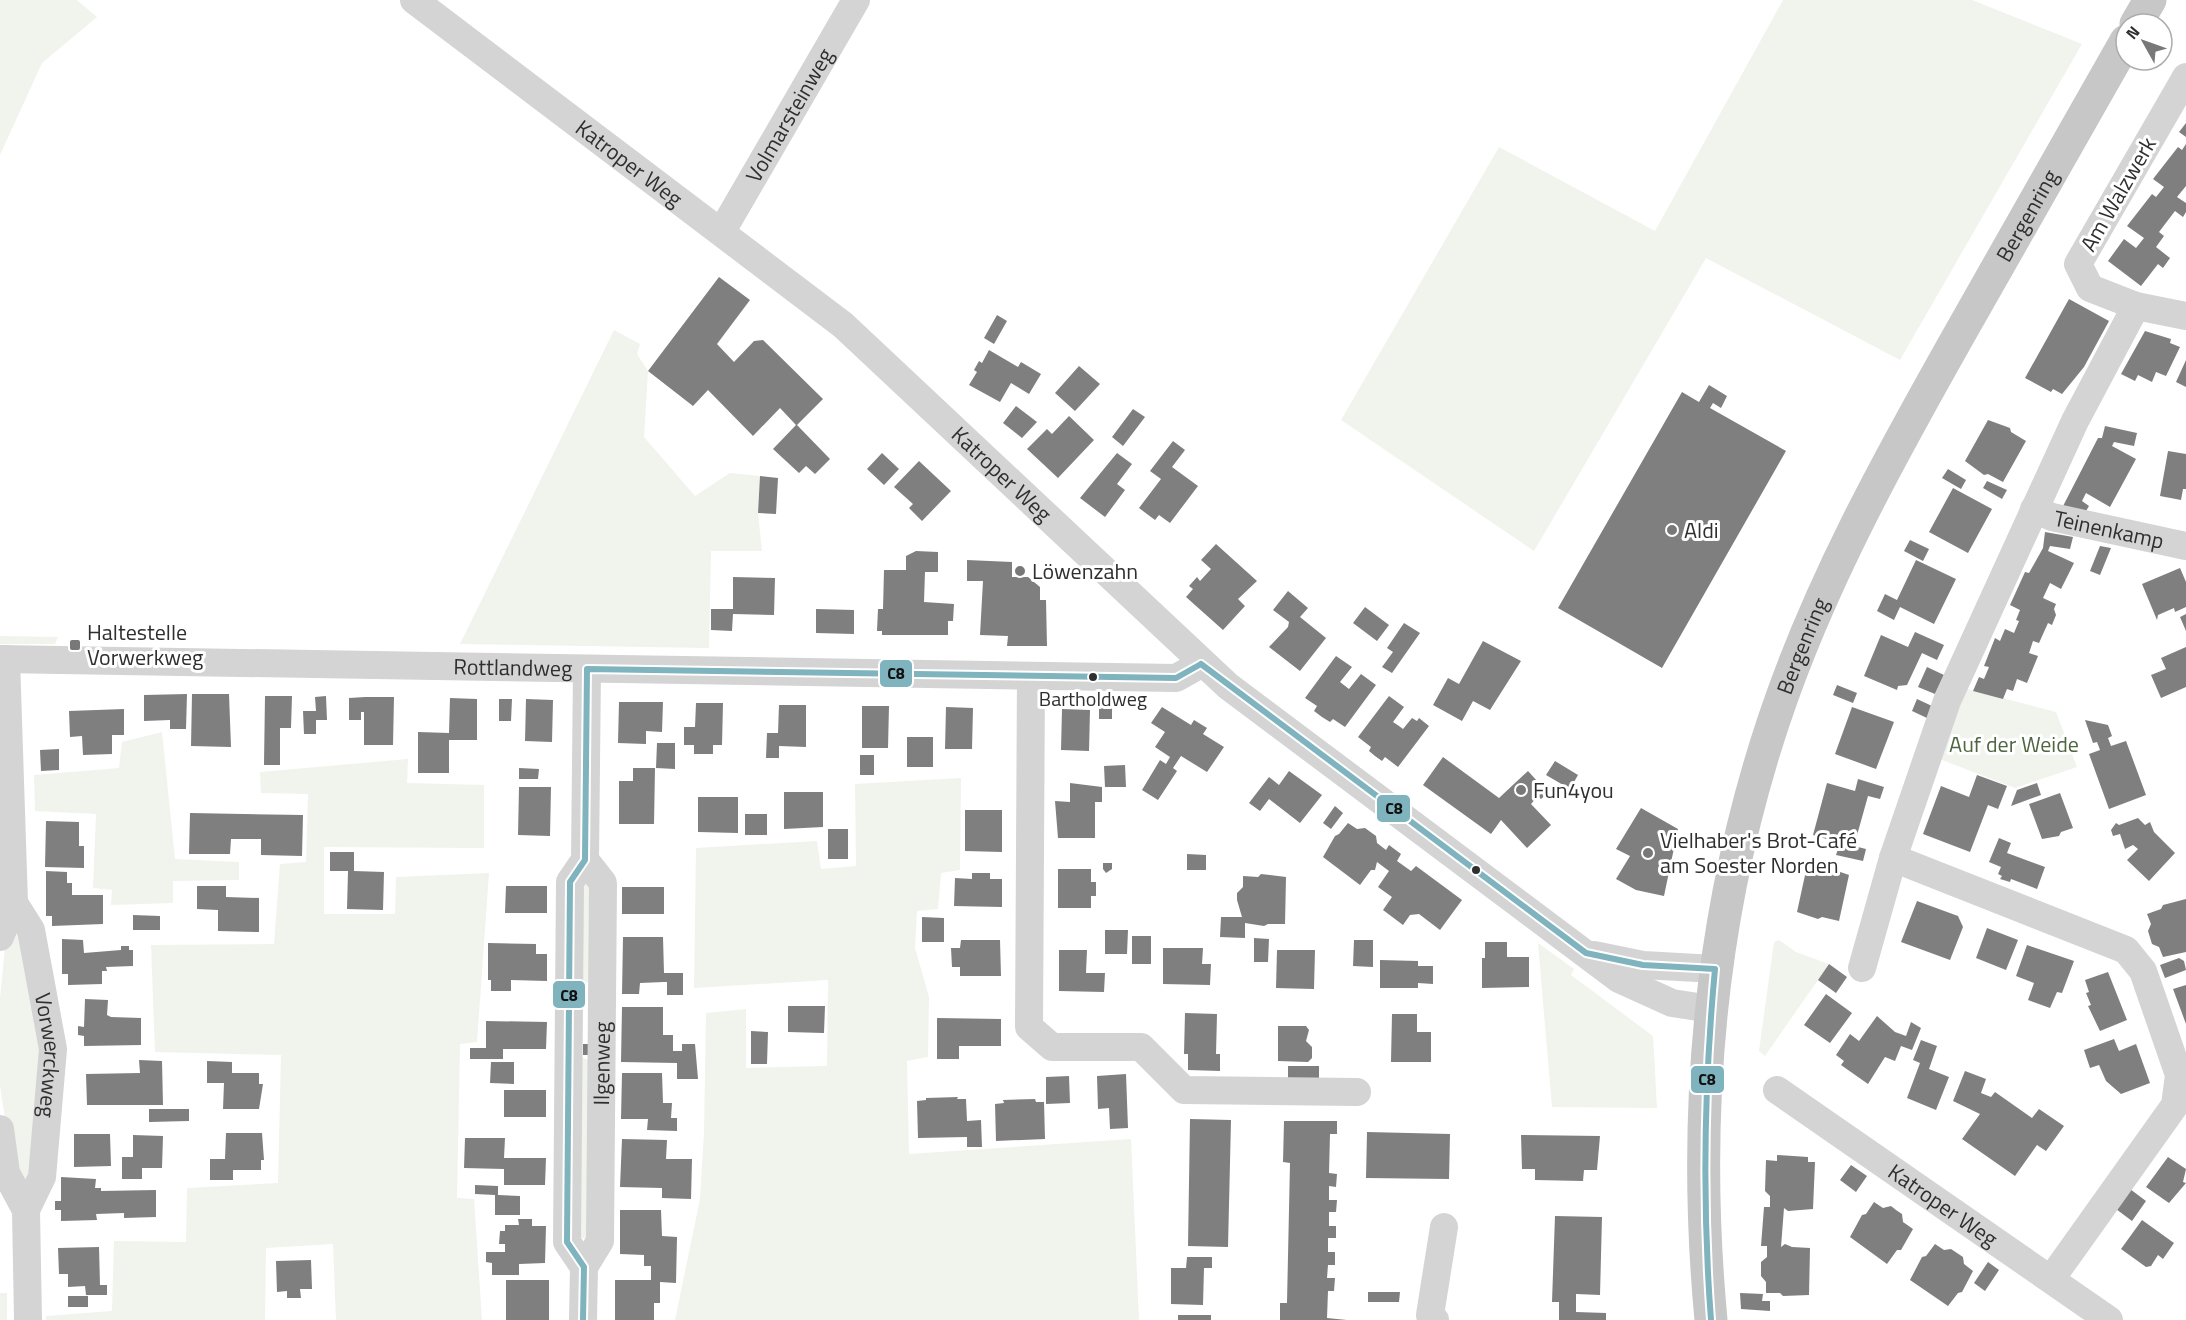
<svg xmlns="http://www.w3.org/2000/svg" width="2186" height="1320" font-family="'Titillium Web',sans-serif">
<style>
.green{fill:#f0f4ed}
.building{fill:#7f7f7f}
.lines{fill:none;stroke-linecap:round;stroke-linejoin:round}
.minor{stroke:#d4d4d4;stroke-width:28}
.major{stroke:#c7c7c7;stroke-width:33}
.bus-1-casing{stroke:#fff;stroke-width:10}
.bus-1{stroke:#7fb3be;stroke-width:6}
.poi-dot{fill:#787878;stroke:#fff;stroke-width:2}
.bus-dot{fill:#2f2f2f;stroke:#fff;stroke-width:2}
.labels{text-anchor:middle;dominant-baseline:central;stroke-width:6;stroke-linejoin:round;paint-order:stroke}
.bus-label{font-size:20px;fill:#2f2f2f;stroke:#fff}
.street-label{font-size:22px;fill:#2f2f2f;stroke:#fff}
.poi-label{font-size:22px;fill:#2f2f2f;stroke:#fff;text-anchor:start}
.park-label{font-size:22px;fill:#4f6641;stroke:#fff}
.line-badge{stroke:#fff;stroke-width:2}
.pale-badge-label{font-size:16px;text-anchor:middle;font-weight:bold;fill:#111}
</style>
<rect width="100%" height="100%" fill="#fff"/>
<path class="green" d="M0 0H77L97 17 42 63 0 155Z
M1783 0H1972L2082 44 1900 360 1706 258 1534 551 1341 420 1499 147 1655 231Z
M614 330 640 344 637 354 648 371 644 437 695 496 730 473 760 476 758 513 762 551H711L709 648 460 644Z
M0 636 58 637 55 644H0Z
M1963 688 2056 712 2077 767 2015 788 1937 758Z
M162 732 175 859 239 862V880L173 881V903L111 905 112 890 93 888 96 814 35 811 34 775 119 768 122 742Z
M408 759 407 783 484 785V848L324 847V914H395L396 877 489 873 477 1042 460 1044 457 1198 474 1199 482 1320H336L333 1244 266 1248 265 1320H46V1316L112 1311 114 1241 186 1242 187 1188 278 1183 281 1055 155 1052 151 945 274 944 280 864 306 862 308 794 261 793 260 772Z
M961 778 960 870 941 873 938 909 917 911 915 948 929 997 928 1057 907 1061 909 1154 1131 1139 1139 1320H675L700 1199 704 1133 706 1013 746 1009V1068L827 1066 828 980 694 988 696 848 817 841 821 869 856 866 855 784Z
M588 885 591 889V977L587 983 581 982V886Z
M20 927 43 1064 33 1184 15 1182 0 1086V998L6 938Z
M1779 940 1796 952 1829 964 1765 1056 1759 1051 1774 942Z
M1538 943 1574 969 1571 975 1653 1036 1657 1108 1552 1107Z
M581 1057 590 1061 587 1238H581L577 1233Z
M0 1293H7V1320H0Z"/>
<path class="building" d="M2186 123V137L2179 132Z
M2186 144V186L2177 197 2186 203V212L2183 217 2175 211 2159 232 2164 236 2156 247 2170 258 2163 268 2158 264 2141 286 2108 261 2124 239 2136 248 2144 238 2127 226 2152 194 2156 197 2164 187 2153 179 2178 147 2182 150Z
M719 277 750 300 717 344 734 362 754 341 763 340 823 399 797 425 830 459 815 474 806 466 799 473 773 449 796 425 780 408 753 436 708 390 693 406 648 371Z
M2069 299 2109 321 2084 367 2062 394 2053 389 2051 392 2025 378Z
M997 315 1007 321 994 344 984 338Z
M2145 331 2171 339 2170 343 2180 347 2166 376 2156 372 2152 382 2138 375 2135 381 2121 374Z
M989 350 1018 367 1021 362 1041 374 1029 394 1011 383 1000 402 969 385 977 372 974 370 979 361 982 363Z
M2186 360V387L2176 382Z
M1079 366 1100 384 1075 411 1055 393Z
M1709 385 1727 396 1721 408 1713 403 1710 408 1786 451 1662 668 1558 608 1682 392 1699 402Z
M1016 406 1037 422 1022 438 1003 423Z
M1133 409 1145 417 1123 446 1112 437Z
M1069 416 1094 440 1058 478 1027 449 1047 429 1052 434Z
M1988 420 2010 428 2011 432 2026 441 2003 482 1988 474 1984 475 1965 461Z
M2105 426 2137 433 2134 446 2114 442 2112 446 2136 459 2110 507 2086 493 2082 501 2089 506 2083 516 2061 510 2098 438H2102Z
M1173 441 1185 450 1172 467 1198 486 1170 523 1159 515 1155 520 1139 508 1161 479 1150 471Z
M2168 451 2186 454V489H2183L2181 500 2160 496Z
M882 453 899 469 884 485 867 469Z
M1117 453 1132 464 1117 484 1125 490 1105 517 1080 498Z
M919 461 951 491 922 521 909 508 913 504 894 487Z
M1948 469 1966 480 1961 489 1942 478Z
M760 476 778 478 776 514 758 513Z
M1987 481 2007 490 2002 499 1983 488Z
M1953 488 1992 509 1968 553 1929 532Z
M2045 532 2073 537 2070 549 2050 546 2048 551 2074 563 2061 589 2050 583 2043 598 2056 604 2054 609 2056 615 2052 625 2048 623 2039 643 2033 641 2029 653 2038 656 2027 683 2017 679 2013 691 2007 689 2003 699 1973 691 1979 677 1984 679 1989 667 1984 666 1995 638 2000 641 2005 629 2014 633 2019 621 2016 620 2020 610 2010 605 2025 572 2029 573 2043 548Z
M1910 540 1929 549 1923 561 1904 551Z
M1216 544 1257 581 1238 599 1245 606 1223 630 1186 597 1193 589 1189 586 1197 577 1200 581 1211 569 1201 560Z
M2100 546 2111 548 2100 575 2090 571Z
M916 551 938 552V572H925L924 602 954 604 953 621H948V635H882V631H877L878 609H883L884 570H906V556Z
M967 560 1012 562V577H1028L1040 587V600H1046L1047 646H1007L1008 636 980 635 983 581H967Z
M1916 560 1956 579 1934 624 1900 607 1894 620 1877 611 1885 594 1897 600Z
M2180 568 2186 582V607L2175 612 2174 608 2158 615 2157 620 2142 584Z
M733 577 775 578 774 615 733 614 732 631 711 630V609H733Z
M1288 591 1308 608 1300 617 1326 638 1300 671 1269 647 1288 627 1289 622 1273 610Z
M1365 607 1389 625 1377 641 1353 623Z
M816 609 854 610V634L816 633Z
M2186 614V631L2180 617Z
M1404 623 1420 633 1392 673 1382 667 1393 652 1387 648Z
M1915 632 1944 645 1937 660 1922 653 1907 685 1898 686 1897 690 1864 676 1881 635 1908 647Z
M1483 641 1521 661 1490 710 1473 701 1462 721 1433 705 1448 678 1459 684Z
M2186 647V687L2161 698 2151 675 2166 669 2161 658Z
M1336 656 1352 667 1340 682 1349 689 1361 674 1376 685 1345 727 1333 719 1330 722 1322 717 1314 711 1317 706 1305 698Z
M1927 667 1944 675 1935 694 1918 687Z
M1837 685 1857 693 1853 703 1833 695Z
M187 694 186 729H170V720L144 721V695Z
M192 694H229L231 747 191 746Z
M265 696H292L291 728H280V765H264Z
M326 696 327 720H316V734H304L303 711H316L315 697Z
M1389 696 1404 707 1393 722 1399 726 1403 729 1412 718 1417 721 1419 718 1429 726 1398 767 1385 757 1382 761 1375 756 1369 751 1371 747 1358 737Z
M365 697H394L393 745H364V712H361V720H349V698Z
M450 698 477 699V740H449V773H418V732L449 733Z
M499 699H512L511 721H499Z
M526 699 553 700 552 742 525 741Z
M1917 699 1932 706 1927 718 1912 711Z
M1099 701H1112V719H1099Z
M619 702H663L662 732 646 731V744L618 743Z
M696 703H723L722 745H713V754H694V745H684V727H695Z
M779 705H806V747L779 746V758H766L767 733H778Z
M862 706H889L888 748H862Z
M946 707 973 708 972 749H945Z
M1162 707 1191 725 1194 720 1207 728 1203 734 1224 747 1207 772 1181 756 1173 768 1177 771 1158 800 1142 790 1160 760 1166 764 1170 757 1155 747 1165 732 1151 723Z
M1852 707 1894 722 1876 769 1835 754Z
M124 709V735H112V754L83 755 82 736 70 737 69 711Z
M1062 709 1090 710 1089 751 1061 750Z
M2085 720 2108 725 2112 736 2108 738 2111 746 2126 741 2146 795 2109 809 2089 754 2100 750 2097 742 2093 743Z
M907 737H933V767H907Z
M657 743H675V769L656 768Z
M59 749V770L41 771 40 750Z
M860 755H874V775H860Z
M1443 757 1499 798 1528 771 1548 793 1541 799 1538 796 1531 804 1551 825 1527 848 1501 820 1491 834 1423 785Z
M1555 761 1578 775 1570 789 1546 775Z
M1125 765 1126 787H1105L1104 766Z
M519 768 539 769 538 779H519Z
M633 768H655L654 824H619V781H633Z
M1289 771 1322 795 1300 823 1269 799 1260 811 1249 803 1269 777 1279 785Z
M1977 775 2007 786 1998 809 1988 805 1970 852 1923 834 1941 786 1969 797Z
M1858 779 1884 787 1880 799 1868 796 1854 846 1866 849 1863 861 1836 855 1840 843 1813 835 1827 783 1855 791Z
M1070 783 1102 787V802H1095V838H1058L1055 801 1070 802Z
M2037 783 2041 795 2011 806 2017 790Z
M519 787H551L550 836 518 835Z
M784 792H823V827L784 829Z
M2060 793 2073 828 2061 832 2059 836 2042 839 2029 804Z
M698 797H738V833L698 832Z
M1335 806 1343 813 1331 829 1323 823Z
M1641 808 1678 829 1664 896 1636 890 1616 879 1630 856 1616 849Z
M965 810H1002V852L965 851Z
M190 813 303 815 302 856 261 855V839H231L230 854H189Z
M745 814H767V835H745Z
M2138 818 2145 825 2150 822 2154 832 2175 853 2149 881 2127 860 2138 849 2133 845 2125 849 2120 834 2113 836 2111 830 2116 823 2119 825Z
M46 821 79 822V846H84V868L45 867Z
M1348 823 1357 829 1365 828 1376 836 1377 843 1386 850 1389 845 1401 854 1397 861 1411 871 1416 866 1462 900 1440 930 1419 914 1410 915 1403 925 1383 910 1392 897 1378 887 1389 871 1377 862 1375 870H1371L1360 885 1323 857 1335 836 1339 834Z
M828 829H848V859H828Z
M1999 838 2011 843 2007 853 2045 867 2037 889 2011 879 2010 882 2000 879 2002 876 1998 874 2001 867 1989 862Z
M330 852H354V871L384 872 383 910 347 909 348 871H330Z
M1187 854 1206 855V870H1187Z
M1103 863H1112V869L1106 873 1103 869Z
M1807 866 1822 869 1826 867 1849 875 1839 921 1822 917 1818 919 1797 912Z
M1058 869H1091V882H1096V896H1091V908H1058Z
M46 871 67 872V883H72V895H103V924L52 926V916H46Z
M972 873H990V879H1002V907L954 906 955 878 972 879Z
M1261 874 1286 877 1285 924H1268L1264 926 1245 923V938L1220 937 1221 917H1242L1237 900V893L1243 887V876L1258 877Z
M197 886H226V897L259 898V932L218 931V910L197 909Z
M506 886H547V913H505Z
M622 887H664V914H622Z
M2186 899V952L2163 957 2159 947 2152 944 2148 931 2151 924 2147 914 2161 909 2163 905Z
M1917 901 1958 916 1963 927 1950 960 1901 942Z
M133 915 160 916V930H133Z
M922 917 944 918V942H922Z
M1987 928 2018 940 2006 970 1976 958Z
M1105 930H1128L1127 954H1105Z
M1132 936H1151V964H1132Z
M623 937H663L664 973H683V995H667V982H664L640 983 639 994H622Z
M1254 938 1269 939 1268 962H1254Z
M62 939 83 940 84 953 121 950V946H129V950H133V966L106 967 107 971H102V984L68 985V974H62Z
M961 940H1000L1001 976H960V967H952L951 948H960Z
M1354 940H1373V967L1353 966Z
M1485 942H1507V957H1529V987L1482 988V958H1485Z
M488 943 536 944V954H547V981L511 980V991H491V980H488Z
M2027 945 2074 961 2062 993 2057 992 2050 1008 2028 1000 2034 983 2016 976Z
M1163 948H1203L1202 964H1211L1210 985 1163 984Z
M1059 950H1087L1086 973H1105L1104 992 1059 991Z
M1277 950H1315L1314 989 1276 988Z
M2179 958 2184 961 2186 970 2165 978 2160 965Z
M1380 960 1418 961V966H1433V984L1418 983V988H1380Z
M1829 964 1847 977 1836 993 1818 980Z
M2108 972 2127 1020 2100 1031 2088 1006 2091 1005 2086 993 2089 992 2085 980Z
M2186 985V1024L2173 989Z
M1826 994 1852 1013 1830 1043 1804 1025Z
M85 999 108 1000 107 1015 111 1017 141 1018V1045L84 1046V1036L78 1035V1026L84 1027Z
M788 1006H825L824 1033 788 1032Z
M622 1007H663V1035H673V1051H682V1044H695L698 1079H677V1063L621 1062Z
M1185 1013 1217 1014 1216 1054H1220V1071L1188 1070V1054H1184Z
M1392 1014H1417V1032H1431V1062H1391Z
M1877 1016 1895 1032 1906 1036 1911 1022 1921 1028 1912 1050 1901 1046 1895 1061 1885 1057 1868 1084 1841 1065 1844 1061 1836 1055 1850 1034 1859 1041Z
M937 1018 1001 1019V1046H959V1059H937Z
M486 1021 547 1022 546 1049H503V1059H470V1048H486Z
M1278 1026H1306L1309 1030 1306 1041 1312 1047V1058L1308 1062 1278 1061Z
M751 1031 768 1032 767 1064H751Z
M2114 1039 2119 1051 2136 1044 2150 1083 2121 1094 2106 1081 2099 1065 2090 1068 2084 1050Z
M1921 1040 1937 1046 1929 1069 1949 1077 1936 1110 1907 1098 1920 1063 1913 1060Z
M583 1044H589V1055H583Z
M139 1060 162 1061 163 1105H87L86 1074 140 1073Z
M207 1061 232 1062V1073H259V1084H263L259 1109H223L224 1083H207Z
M491 1062H514V1084L490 1083Z
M1288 1066H1319V1081L1288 1080Z
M1965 1071 1986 1079 1981 1093 1991 1097 1995 1092 2032 1118 2039 1109 2064 1126 2046 1151 2037 1145 2015 1176 1962 1139 1980 1114 1953 1101Z
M622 1073H662L663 1103H672L671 1118H677V1131L647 1130 648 1119H621Z
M1126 1074 1128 1128 1110 1129 1109 1108 1098 1109 1097 1076Z
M1069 1076 1070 1103 1046 1104V1077Z
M504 1090H546V1117H504Z
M958 1097 957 1099H966L967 1121 981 1120 982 1147H967V1137L918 1138 917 1101 926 1100V1098Z
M1035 1099 1036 1102H1044L1045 1139 996 1141 995 1104 1004 1103 1003 1100Z
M149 1109H189V1121L149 1122Z
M1190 1119 1231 1120 1228 1247 1188 1246Z
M1284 1121H1337V1134H1330L1329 1173 1337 1174 1336 1187 1329 1186V1200H1337L1336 1212H1329V1226H1336V1238H1328V1252H1335V1265H1328L1327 1278H1335L1334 1291H1328L1327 1318 1347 1320H1280V1303H1287L1290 1163 1283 1162Z
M1367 1132 1450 1134 1449 1179 1366 1178Z
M226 1133H262L264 1160H261V1170H233V1180H210V1159H225Z
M74 1134H110L111 1166 74 1167Z
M133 1135 163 1136 162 1168H142V1179H122V1157H133Z
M1521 1135 1600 1136 1597 1170H1584L1583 1181 1535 1180V1169H1522Z
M465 1138H505L504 1158H546L545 1185H504V1169L464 1168Z
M622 1139 667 1140 666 1159H692L691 1199 662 1198V1188L620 1187Z
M1777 1155 1808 1157V1162H1815L1813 1209 1788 1211 1784 1208 1781 1247 1785 1244 1792 1247 1810 1248 1809 1295 1783 1296 1780 1293H1766V1282L1761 1276V1262L1767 1257V1246H1761L1764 1207H1770V1196L1765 1191 1766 1160 1777 1161Z
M2168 1157 2186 1169 2183 1182 2186 1183 2169 1203 2146 1187Z
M1851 1165 1867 1176 1856 1192 1840 1180Z
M61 1177 96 1179 95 1188H101V1191L156 1190V1217L124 1218V1213L96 1214 97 1220 61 1221V1210H55V1201H61Z
M475 1185 498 1186V1195L520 1196V1215H495V1195L475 1194Z
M2130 1189 2146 1201 2132 1221 2116 1209Z
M1874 1202 1883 1208 1891 1206 1896 1210 1902 1214 1903 1222 1913 1229 1901 1250H1897L1887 1264 1850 1237 1862 1215 1866 1214Z
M620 1210H661L662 1236 677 1237 676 1283 660 1282V1303H654V1320H615V1280H651V1266H644V1255L620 1254Z
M1555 1216 1602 1217 1600 1295 1576 1294V1312L1606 1313V1320H1559V1302H1552Z
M518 1219H532V1226H546L545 1263 519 1264V1275H492V1263L486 1262V1252H505V1244H499L500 1231H505V1225H519Z
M2142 1220 2174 1243 2163 1259 2158 1255 2151 1266 2146 1267 2121 1249Z
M1935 1244 1944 1250 1951 1249 1963 1257 1964 1264 1973 1271 1962 1292 1958 1293 1948 1306 1910 1280 1922 1257 1926 1256Z
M99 1247 100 1285H107V1295H86L85 1286 68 1287V1274H59L58 1248Z
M1187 1257H1212V1268H1204L1203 1305 1171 1304V1268H1186Z
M311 1260 312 1289H300L301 1298H287V1291L277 1292 276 1261Z
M1988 1262 1999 1270 1985 1291 1974 1283Z
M506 1280H549V1320H506Z
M1368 1292H1400L1399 1302H1368Z
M1740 1293 1763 1294 1762 1301H1770V1311L1741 1309Z
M68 1296H88V1307H68Z
M1178 1315H1211V1320H1178Z"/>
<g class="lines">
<g class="minor">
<path id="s1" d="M414 0 843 325 1228 686 1619 979 1672 1003 1711 1009"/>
<path d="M2186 77 2078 264 2090 288 2136 306 2186 316"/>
<path id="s2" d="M722 231 856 0"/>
<path id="s3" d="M2034 509 2052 517 2186 546"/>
<path id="s4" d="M0 659 1176 678 1201 664"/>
<path d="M1031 676 1029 1027 1052 1047H1141L1184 1090 1357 1092"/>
<path d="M1893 858 2126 950 2143 971 2179 1075 2175 1105 2051 1279"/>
<path id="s5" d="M14 903 31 930 53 1049 42 1177 26 1210"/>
<path d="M0 937 14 903 6 659"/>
<path d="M1594 955 1643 965 1715 969"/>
<path d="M1862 968 1893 858 1947 701 2075 421 2136 306"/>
<path id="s6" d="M1777 1090 2109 1320"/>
<path d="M0 1129 6 1173 26 1210 28 1320"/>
<path d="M584 1267 567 1242 570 882 585 860 587 669"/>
<path id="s7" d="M583 1320 584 1267 600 1241 603 883 585 860"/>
<path d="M1435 1320 1430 1315 1444 1227"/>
</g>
<g class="major">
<path d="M2136 24 2150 0"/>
<path id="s8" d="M1711 1320C1692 1117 1709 914 1774 720 1819 585 1889 459 1959 335 2015 237 2070 139 2126 41"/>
</g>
<g class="bus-1-casing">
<path id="bus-1" d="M1201 664 1586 953 1643 965 1715 969C1704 1086 1702 1202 1711 1320
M587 669 1176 678 1201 664
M583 1320 584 1267 567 1242 570 882 585 860 587 669"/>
</g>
<use href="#bus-1" class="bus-1"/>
</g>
<g class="poi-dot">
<circle cx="1672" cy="530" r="6"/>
<circle cx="1020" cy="571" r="6"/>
<rect x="69" y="639" width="12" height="12" rx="3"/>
<circle cx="1521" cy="790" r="6"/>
<circle cx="1648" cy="853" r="6"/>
</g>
<g class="bus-dot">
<circle cx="1093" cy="677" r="5"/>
<circle cx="1476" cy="870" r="5"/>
</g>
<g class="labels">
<g class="bus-label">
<text x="1093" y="698">Bartholdweg</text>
</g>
<g class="street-label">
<text stroke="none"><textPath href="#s2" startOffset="134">Volmarsteinweg</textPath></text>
<text stroke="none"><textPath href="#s1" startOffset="270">Katroper Weg</textPath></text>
<text transform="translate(2118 194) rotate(-60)">Am Walzwerk</text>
<text stroke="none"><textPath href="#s8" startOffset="1173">Bergenring</textPath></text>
<text stroke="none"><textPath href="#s1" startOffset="756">Katroper Weg</textPath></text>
<text stroke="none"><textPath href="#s3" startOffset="78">Teinenkamp</textPath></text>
<text stroke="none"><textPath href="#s8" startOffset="687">Bergenring</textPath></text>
<text stroke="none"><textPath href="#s4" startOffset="513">Rottlandweg</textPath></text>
<text stroke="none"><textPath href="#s5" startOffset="159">Vorwerckweg</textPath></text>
<text stroke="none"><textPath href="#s7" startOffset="261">Ilgenweg</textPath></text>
<text stroke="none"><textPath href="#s6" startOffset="202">Katroper Weg</textPath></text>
</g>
<g class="poi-label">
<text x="1684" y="530">Aldi</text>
<text x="1032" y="571">Löwenzahn</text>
<text x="87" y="632">Haltestelle<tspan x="87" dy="25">Vorwerkweg</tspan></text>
<text x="1533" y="790">Fun4you</text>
<text x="1660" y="840">Vielhaber's Brot-Café<tspan x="1660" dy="25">am Soester Norden</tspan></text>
</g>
<g class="park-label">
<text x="2014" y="744">Auf der Weide</text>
</g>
</g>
<g class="line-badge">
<rect x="879" y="659" width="34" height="29" rx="6" fill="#7fb3be"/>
<rect x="1376" y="794" width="35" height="29" rx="6" fill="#7fb3be"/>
<rect x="552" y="980" width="34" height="29" rx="6" fill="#7fb3be"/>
<rect x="1690" y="1065" width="35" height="29" rx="6" fill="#7fb3be"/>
</g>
<g class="pale-badge-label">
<text x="896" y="679">C8</text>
<text x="1394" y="814">C8</text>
<text x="569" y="1001">C8</text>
<text x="1707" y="1085">C8</text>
</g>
<g transform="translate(2144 42) rotate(310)"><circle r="28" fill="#ffffff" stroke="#acacac" stroke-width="1.5"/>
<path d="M0-4.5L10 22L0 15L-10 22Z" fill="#787878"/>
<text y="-9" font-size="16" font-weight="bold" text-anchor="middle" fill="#2f2f2f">N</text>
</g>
</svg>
